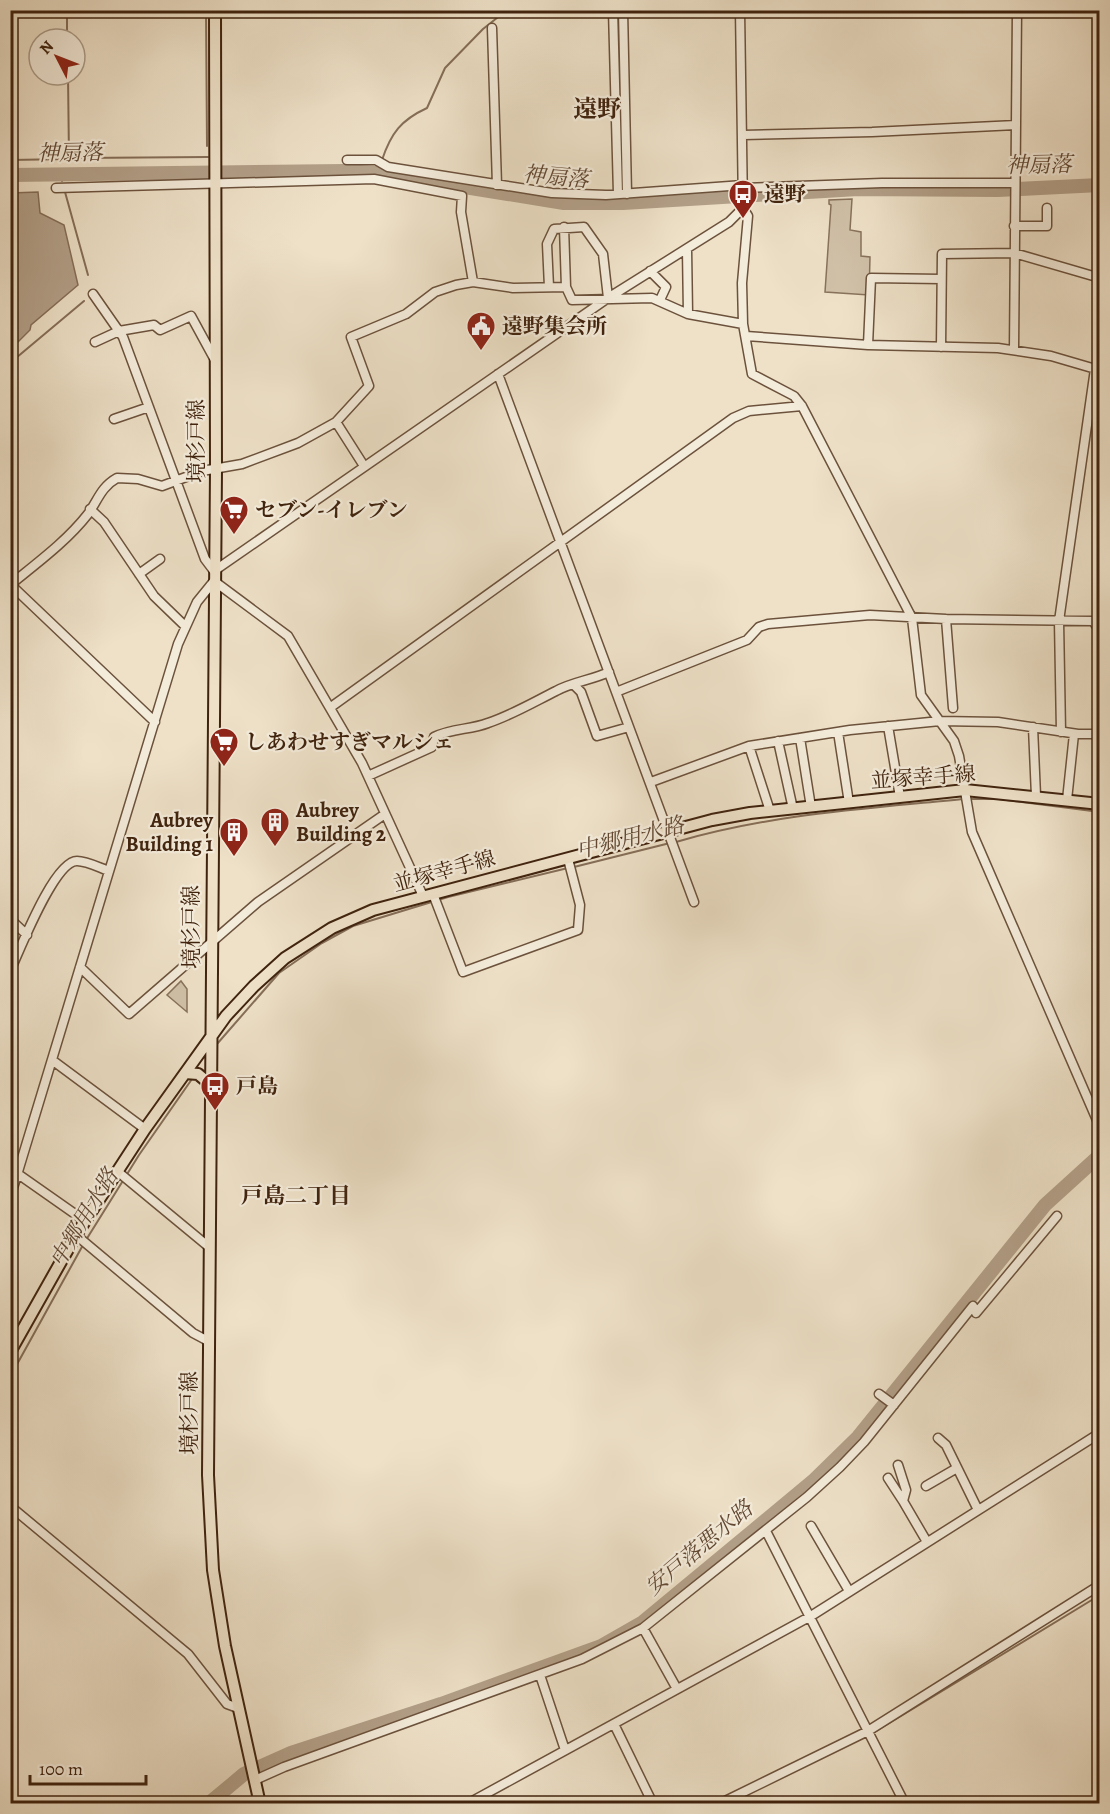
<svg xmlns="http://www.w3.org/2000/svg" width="1110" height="1814" font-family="Alegreya,'Noto Serif JP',serif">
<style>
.green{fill:#d0c1a8;stroke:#88725b;stroke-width:1.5}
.water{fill:#b3a089;stroke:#856e58;stroke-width:1.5}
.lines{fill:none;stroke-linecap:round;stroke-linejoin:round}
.stream{stroke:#856e58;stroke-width:2}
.river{stroke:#b3a089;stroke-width:14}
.minor-casing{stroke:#6c523c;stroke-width:11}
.major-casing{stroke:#40230e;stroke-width:14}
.minor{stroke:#f4ecdb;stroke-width:8}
.major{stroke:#eee1c8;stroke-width:10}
.labels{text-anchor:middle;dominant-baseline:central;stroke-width:4.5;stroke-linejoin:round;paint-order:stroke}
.poi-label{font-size:21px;font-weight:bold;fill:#40230e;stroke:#f4ecdb;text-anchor:start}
.street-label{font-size:21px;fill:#40230e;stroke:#f4ecdb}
.water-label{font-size:22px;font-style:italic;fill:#624833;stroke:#f4ecdb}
.neighbourhood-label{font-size:22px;font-weight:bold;fill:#40230e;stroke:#f4ecdb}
.quarter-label{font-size:24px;font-weight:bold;fill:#40230e;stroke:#f4ecdb}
</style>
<rect width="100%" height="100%" fill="#eee1c8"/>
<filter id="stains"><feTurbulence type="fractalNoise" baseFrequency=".00333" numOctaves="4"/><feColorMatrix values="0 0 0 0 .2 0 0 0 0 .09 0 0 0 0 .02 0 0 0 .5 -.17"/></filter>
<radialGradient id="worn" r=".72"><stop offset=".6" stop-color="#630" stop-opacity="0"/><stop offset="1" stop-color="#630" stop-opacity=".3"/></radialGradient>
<path class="green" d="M852 199 850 230 861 232V256L870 257 869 295 825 292 831 205 829 204V200Z
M181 981 187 989V1012L167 995Z"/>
<path class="water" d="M38 192 40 213 64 225 78 285 31 325 30 330 11 349V193Z"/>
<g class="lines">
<path class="stream" d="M67 10V39
M206 10 207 146
M77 158 208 157
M10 160 69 159 68 75
M382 160C391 133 401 120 427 108L445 68 483 29 507 10
M378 173 380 165
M62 181 63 176
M65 192 88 275
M10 363 84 301
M969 799H999L1100 812
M676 842C772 814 864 809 963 799
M574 867 670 843
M217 1044 279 973 322 943 353 926 448 897 568 868
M86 1240 139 1155 192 1079
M10 1377 83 1245
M873 1733 1100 1595"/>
<path class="river" d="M10 175 344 171 378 173 564 203H623L858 189 998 190 1100 185
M208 1804 244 1774 291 1753 441 1704 601 1646 643 1622 813 1481 858 1437 1045 1205 1100 1155"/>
<g class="minor-casing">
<path id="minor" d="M613 10 618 194
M623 10 627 194
M492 28 497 185
M743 135 872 132 1016 125
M347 160H376L388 167 552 193 606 195 743 185
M56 188 374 179 462 196 461 212 473 282
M743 188 882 183H1015
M743 208 748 216 742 283 743 324 752 374 794 396 802 406 912 618 921 695 954 741 959 756 972 832 1100 1127
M1014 226H1047V208
M564 227 566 287
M687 249 688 314
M650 271 666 287 660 300
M549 287 547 244 554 229 584 227 603 254 608 298
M93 294 123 337 205 559 214 571 608 298 729 222 743 208 740 10
M746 336 868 345 998 348 1051 356 1099 370
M95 342 119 331 154 325 160 330 191 316 215 360
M868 345 871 278 941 279
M941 347 942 254 1014 253 1100 278
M1014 350 1017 10
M498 374 694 902
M114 419 149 407
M336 422 364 466
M90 509 104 522 154 596 185 626
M139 574 160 559
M10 585C37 563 67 541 88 514 98 500 101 487 117 478L138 479 162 486 202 471 242 464 298 443 336 422 369 386 351 337 406 314 435 292 456 285 473 282 513 288 566 287 572 300 652 298 688 314 743 324
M11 585 155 722
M946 619 953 708
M574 685 581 692 597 736 629 727
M616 692 747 640 759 627 768 624 870 615 946 619 1093 621 1100 631
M331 707 733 418 749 411 802 406
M888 726 900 797
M1033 727 1036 796
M838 732 849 803
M1061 732 1059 621 1095 369
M800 738 811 807
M778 741 793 809
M749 746 770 811
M368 776 432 747 434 737C452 728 470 730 488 723 512 715 534 702 556 691 572 682 592 680 609 672
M651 782 749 746 850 730 940 721 998 722 1078 734H1100
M1067 800 1074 734
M433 894 463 972 578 930 580 905 568 859
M10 919 27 935
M80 967 129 1014 258 902 385 814
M10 971C20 950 54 861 77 861 87 861 100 868 109 871
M52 1060 145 1129
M117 1171 209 1247
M18 1174 85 1221
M10 1198 178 644 197 602 214 581 288 636 362 763 423 896
M76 1235 193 1333 208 1341
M879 1394 894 1405
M938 1438 946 1445 978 1510
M898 1465 906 1490 903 1501 927 1542
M888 1478 903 1501
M926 1486 957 1468
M10 1506 188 1654 227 1704 238 1708
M811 1526 849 1591
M766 1531 905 1804
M643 1628 677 1689
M540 1675 565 1750
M614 1724 653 1804
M255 1780 284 1767 582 1659 643 1628 807 1497 840 1467 864 1442 973 1306 976 1313 1057 1216
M467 1804 811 1616 1100 1433
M719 1804 868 1731 1100 1585"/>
</g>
<g class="major-casing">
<path id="major" d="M215 10 216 470 208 1475 213 1570 225 1646 260 1804
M185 1073 198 1074 210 1084
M10 1352 76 1235 145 1129 226 1016 254 986 285 958 332 928 373 910 712 820 750 813 965 790 1100 804"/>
</g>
<use href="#minor" class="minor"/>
<use href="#major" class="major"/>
</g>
<defs>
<g id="bus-pin" transform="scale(1.5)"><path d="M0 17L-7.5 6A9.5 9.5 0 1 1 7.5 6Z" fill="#8f2418" stroke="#f4ecdb"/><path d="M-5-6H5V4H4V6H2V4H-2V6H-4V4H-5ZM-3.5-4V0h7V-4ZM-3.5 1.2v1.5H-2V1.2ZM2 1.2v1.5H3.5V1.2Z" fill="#fff"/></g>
<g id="civic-pin" transform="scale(1.5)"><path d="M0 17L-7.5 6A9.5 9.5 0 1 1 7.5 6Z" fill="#8f2418" stroke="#f4ecdb"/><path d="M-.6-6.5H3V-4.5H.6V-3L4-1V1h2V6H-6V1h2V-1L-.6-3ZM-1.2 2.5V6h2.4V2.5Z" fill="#fff"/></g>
<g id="supermarket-pin" transform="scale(1.5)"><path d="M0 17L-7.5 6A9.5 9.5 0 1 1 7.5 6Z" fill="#8f2418" stroke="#f4ecdb"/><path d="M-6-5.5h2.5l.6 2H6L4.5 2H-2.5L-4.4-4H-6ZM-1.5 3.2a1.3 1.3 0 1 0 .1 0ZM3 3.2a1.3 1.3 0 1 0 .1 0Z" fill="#fff"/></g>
<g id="building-pin" transform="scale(1.5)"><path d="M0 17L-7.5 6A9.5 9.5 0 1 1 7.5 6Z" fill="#8f2418" stroke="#f4ecdb"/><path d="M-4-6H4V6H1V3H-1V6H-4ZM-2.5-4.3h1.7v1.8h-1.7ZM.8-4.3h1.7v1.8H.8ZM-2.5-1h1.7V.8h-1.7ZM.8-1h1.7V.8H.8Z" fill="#fff"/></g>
</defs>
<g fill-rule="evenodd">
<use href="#bus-pin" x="743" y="194"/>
<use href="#civic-pin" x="481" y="326"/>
<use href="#supermarket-pin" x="234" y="510"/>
<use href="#supermarket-pin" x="224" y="742"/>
<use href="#building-pin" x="275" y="822"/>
<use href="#building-pin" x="234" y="832"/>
<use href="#bus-pin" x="215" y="1086"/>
</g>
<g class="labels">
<g class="poi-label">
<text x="764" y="194">遠野</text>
<text x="502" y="326">遠野集会所</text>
<text x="255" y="510">セブン-イレブン</text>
<text x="245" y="742">しあわせすぎマルシェ</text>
<text x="296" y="810">Aubrey<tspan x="296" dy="24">Building 2</tspan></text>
<text x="213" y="820" text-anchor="end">Aubrey<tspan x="213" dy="24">Building 1</tspan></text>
<text x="236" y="1086">戸島</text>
</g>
<g class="street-label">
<text transform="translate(196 441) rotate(-90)">境杉戸線</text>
<text transform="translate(923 777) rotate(-4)">並塚幸手線</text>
<text transform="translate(444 871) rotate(-15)">並塚幸手線</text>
<text transform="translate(191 927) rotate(-90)">境杉戸線</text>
<text transform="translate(189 1413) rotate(-90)">境杉戸線</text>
</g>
<g class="water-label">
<text transform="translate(70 153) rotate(-1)">神扇落</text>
<text transform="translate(1039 165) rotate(-1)">神扇落</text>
<text transform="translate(556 177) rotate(5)">神扇落</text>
<text transform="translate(630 838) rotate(-14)">中郷用水路</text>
<text transform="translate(84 1218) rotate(-59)">中郷用水路</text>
<text transform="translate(699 1548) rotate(-40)">安戸落悪水路</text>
</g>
<g class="neighbourhood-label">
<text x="296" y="1196">戸島二丁目</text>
</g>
<g class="quarter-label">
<text x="597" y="109">遠野</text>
</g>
</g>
<rect width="1110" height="1814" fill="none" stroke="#eee1c8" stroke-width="36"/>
<rect x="12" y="12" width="1086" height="1790" fill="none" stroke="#40230e" stroke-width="3"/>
<rect x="18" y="18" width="1074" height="1778" fill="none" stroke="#40230e" stroke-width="1.5"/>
<g transform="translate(57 57) rotate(312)"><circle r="28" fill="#f4ecdb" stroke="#ac9c89" stroke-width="1.5"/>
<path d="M0-4.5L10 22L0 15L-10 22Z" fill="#8f2418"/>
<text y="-9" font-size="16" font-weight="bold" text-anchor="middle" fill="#40230e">N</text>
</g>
<path d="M30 1775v9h116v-9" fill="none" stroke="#40230e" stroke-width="3"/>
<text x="39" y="1775" font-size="18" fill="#40230e" stroke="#f4ecdb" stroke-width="4.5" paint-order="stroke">100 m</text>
<rect width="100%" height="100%" filter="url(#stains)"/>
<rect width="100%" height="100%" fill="url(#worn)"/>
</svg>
